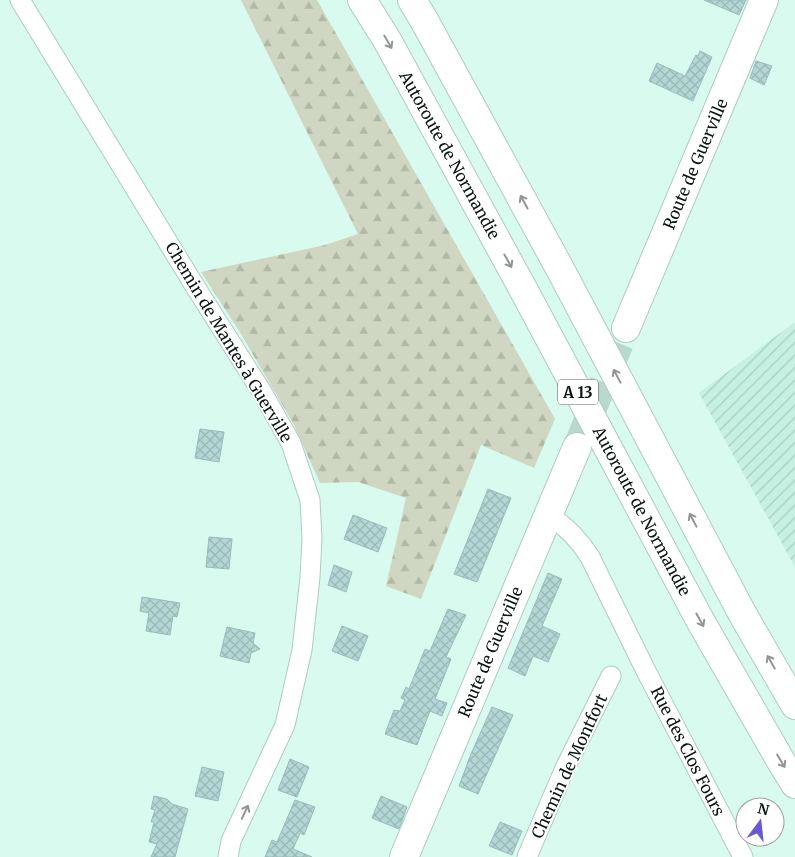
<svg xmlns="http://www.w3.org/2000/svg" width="795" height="857" font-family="Merriweather,serif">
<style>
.industrial{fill:url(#industrial-furrows)}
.forest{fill:url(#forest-firs)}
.building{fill:url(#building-cross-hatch);stroke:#99bcbb}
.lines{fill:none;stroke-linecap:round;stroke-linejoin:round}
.secondary-tunnel{stroke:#bad8cd;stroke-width:28;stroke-dasharray:28 14;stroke-linecap:butt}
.street-casing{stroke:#acccc0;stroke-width:21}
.secondary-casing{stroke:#acccc0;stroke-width:30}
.highway-casing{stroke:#acccc0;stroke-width:30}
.street{stroke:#fff;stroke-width:19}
.secondary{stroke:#fff;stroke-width:28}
.highway{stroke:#fff;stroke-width:28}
.oneway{stroke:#919694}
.labels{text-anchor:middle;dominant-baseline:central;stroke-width:4;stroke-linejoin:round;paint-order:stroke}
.shield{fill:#fff;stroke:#545c59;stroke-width:1}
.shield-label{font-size:15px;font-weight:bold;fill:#0a1612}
.street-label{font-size:16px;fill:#0a1612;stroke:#fff}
</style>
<defs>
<pattern id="industrial-furrows" width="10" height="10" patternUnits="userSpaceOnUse" patternTransform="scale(1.25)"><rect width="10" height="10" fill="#c6f0e1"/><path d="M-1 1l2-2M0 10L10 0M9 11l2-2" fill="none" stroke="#a9cdc0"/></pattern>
<pattern id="forest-firs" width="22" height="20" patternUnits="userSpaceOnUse" patternTransform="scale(1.25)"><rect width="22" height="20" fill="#cfd7c3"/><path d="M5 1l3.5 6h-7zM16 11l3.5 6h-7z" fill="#b0b8a6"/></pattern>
<pattern id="building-cross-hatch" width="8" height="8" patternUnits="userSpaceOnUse" patternTransform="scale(1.25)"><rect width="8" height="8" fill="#b3d7d5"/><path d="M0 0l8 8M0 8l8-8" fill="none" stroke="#99b8b6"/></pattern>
</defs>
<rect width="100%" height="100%" fill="#d9faee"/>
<path class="industrial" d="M795 322V567L699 393Z"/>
<path class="forest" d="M241 0H317L555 419 534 468 481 445 421 599 386 586 406 498 358 482 320 483 293 423 241 334 201 272 325 245 358 234Z"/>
<path class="building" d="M704 0H746L739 15Z
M700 51 712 57 693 101 649 81 657 63 685 76 696 55 698 56Z
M756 61 772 66 764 85 750 78Z
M200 429 224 432 219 462 195 458Z
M488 489 511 498 477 582 454 574Z
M353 515 387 528 378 552 344 539Z
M209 537 232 539 229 569 206 567Z
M334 565 352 572 346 592 328 585Z
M548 573 562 579 542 626 560 634 548 662 533 656 525 676 508 668Z
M142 597 180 603 177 617 173 616 170 635 146 631 149 613 140 611Z
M448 609 466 615 446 657 451 659 435 699 447 703 442 716 430 711 417 745 385 734 394 710 400 711 405 700 401 698 406 687 409 689 425 649 430 651Z
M342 626 368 636 358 661 332 651Z
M227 627 255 633 253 643 260 649 251 653 249 663 220 656Z
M492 707 513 715 478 794 459 786 471 754Z
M290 759 309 767 297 797 278 790Z
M202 767 224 772 218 801 195 796Z
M154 796 167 799 172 804 188 809 175 857H151L157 844 149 842 154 822H151L155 810 151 809Z
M381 796 407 807 399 829 372 818Z
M295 800 315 807 304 835 300 833 293 849 312 857H265L272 840 277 842Z
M500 822 522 831 512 855 489 846Z"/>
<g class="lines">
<path class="secondary-tunnel" d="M577 447 626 328"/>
<g class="street-casing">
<path id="street" d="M20 0 196 288 262 392 291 443 310 500 312 538 310 577 302 650 285 725 231 841 228 857
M548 515C566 526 579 539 590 557L646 671 743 857
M527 857 565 768 611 676"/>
</g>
<g class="secondary-casing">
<path id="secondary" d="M626 328 764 0
M404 857 577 447"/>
</g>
<g class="highway-casing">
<path id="highway" d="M362 0 387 40 522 287 701 622 782 763 795 784
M412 0 424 20 559 267 742 613 795 705"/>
</g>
<use href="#street" class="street"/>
<use href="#secondary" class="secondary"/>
<use href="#highway" class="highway"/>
</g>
<defs><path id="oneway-shaft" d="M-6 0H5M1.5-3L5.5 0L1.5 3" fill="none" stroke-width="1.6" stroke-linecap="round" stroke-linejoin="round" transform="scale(1.25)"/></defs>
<g class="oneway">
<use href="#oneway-shaft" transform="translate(388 42) rotate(60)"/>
<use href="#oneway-shaft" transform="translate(524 202) rotate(-119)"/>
<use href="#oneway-shaft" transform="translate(508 261) rotate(61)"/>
<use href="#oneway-shaft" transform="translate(617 376) rotate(-118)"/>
<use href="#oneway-shaft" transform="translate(693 520) rotate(-118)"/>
<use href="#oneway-shaft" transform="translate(700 620) rotate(61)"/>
<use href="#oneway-shaft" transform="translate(771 662) rotate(-120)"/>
<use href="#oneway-shaft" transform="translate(781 761) rotate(59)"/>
<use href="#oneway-shaft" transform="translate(245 812) rotate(-65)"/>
</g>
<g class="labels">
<rect class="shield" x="558" y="379.5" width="40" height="25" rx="4"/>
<g class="shield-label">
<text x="578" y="392">A 13</text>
</g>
<g class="street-label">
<text transform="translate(450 155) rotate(61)">Autoroute de Normandie</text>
<text transform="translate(695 164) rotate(-67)">Route de Guerville</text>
<text transform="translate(229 342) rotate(59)">Chemin de Mantes à Guerville</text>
<text transform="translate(642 511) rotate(62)">Autoroute de Normandie</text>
<text transform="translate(490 652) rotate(-67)">Route de Guerville</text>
<text transform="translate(688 751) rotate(63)">Rue des Clos Fours</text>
<text transform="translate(569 766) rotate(-65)">Chemin de Montfort</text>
</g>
</g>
<g transform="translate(760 822) rotate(15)"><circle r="24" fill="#ffffff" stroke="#9da2a0"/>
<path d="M0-4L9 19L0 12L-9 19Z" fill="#685ad3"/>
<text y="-8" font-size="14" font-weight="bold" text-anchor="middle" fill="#0a1612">N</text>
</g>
</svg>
